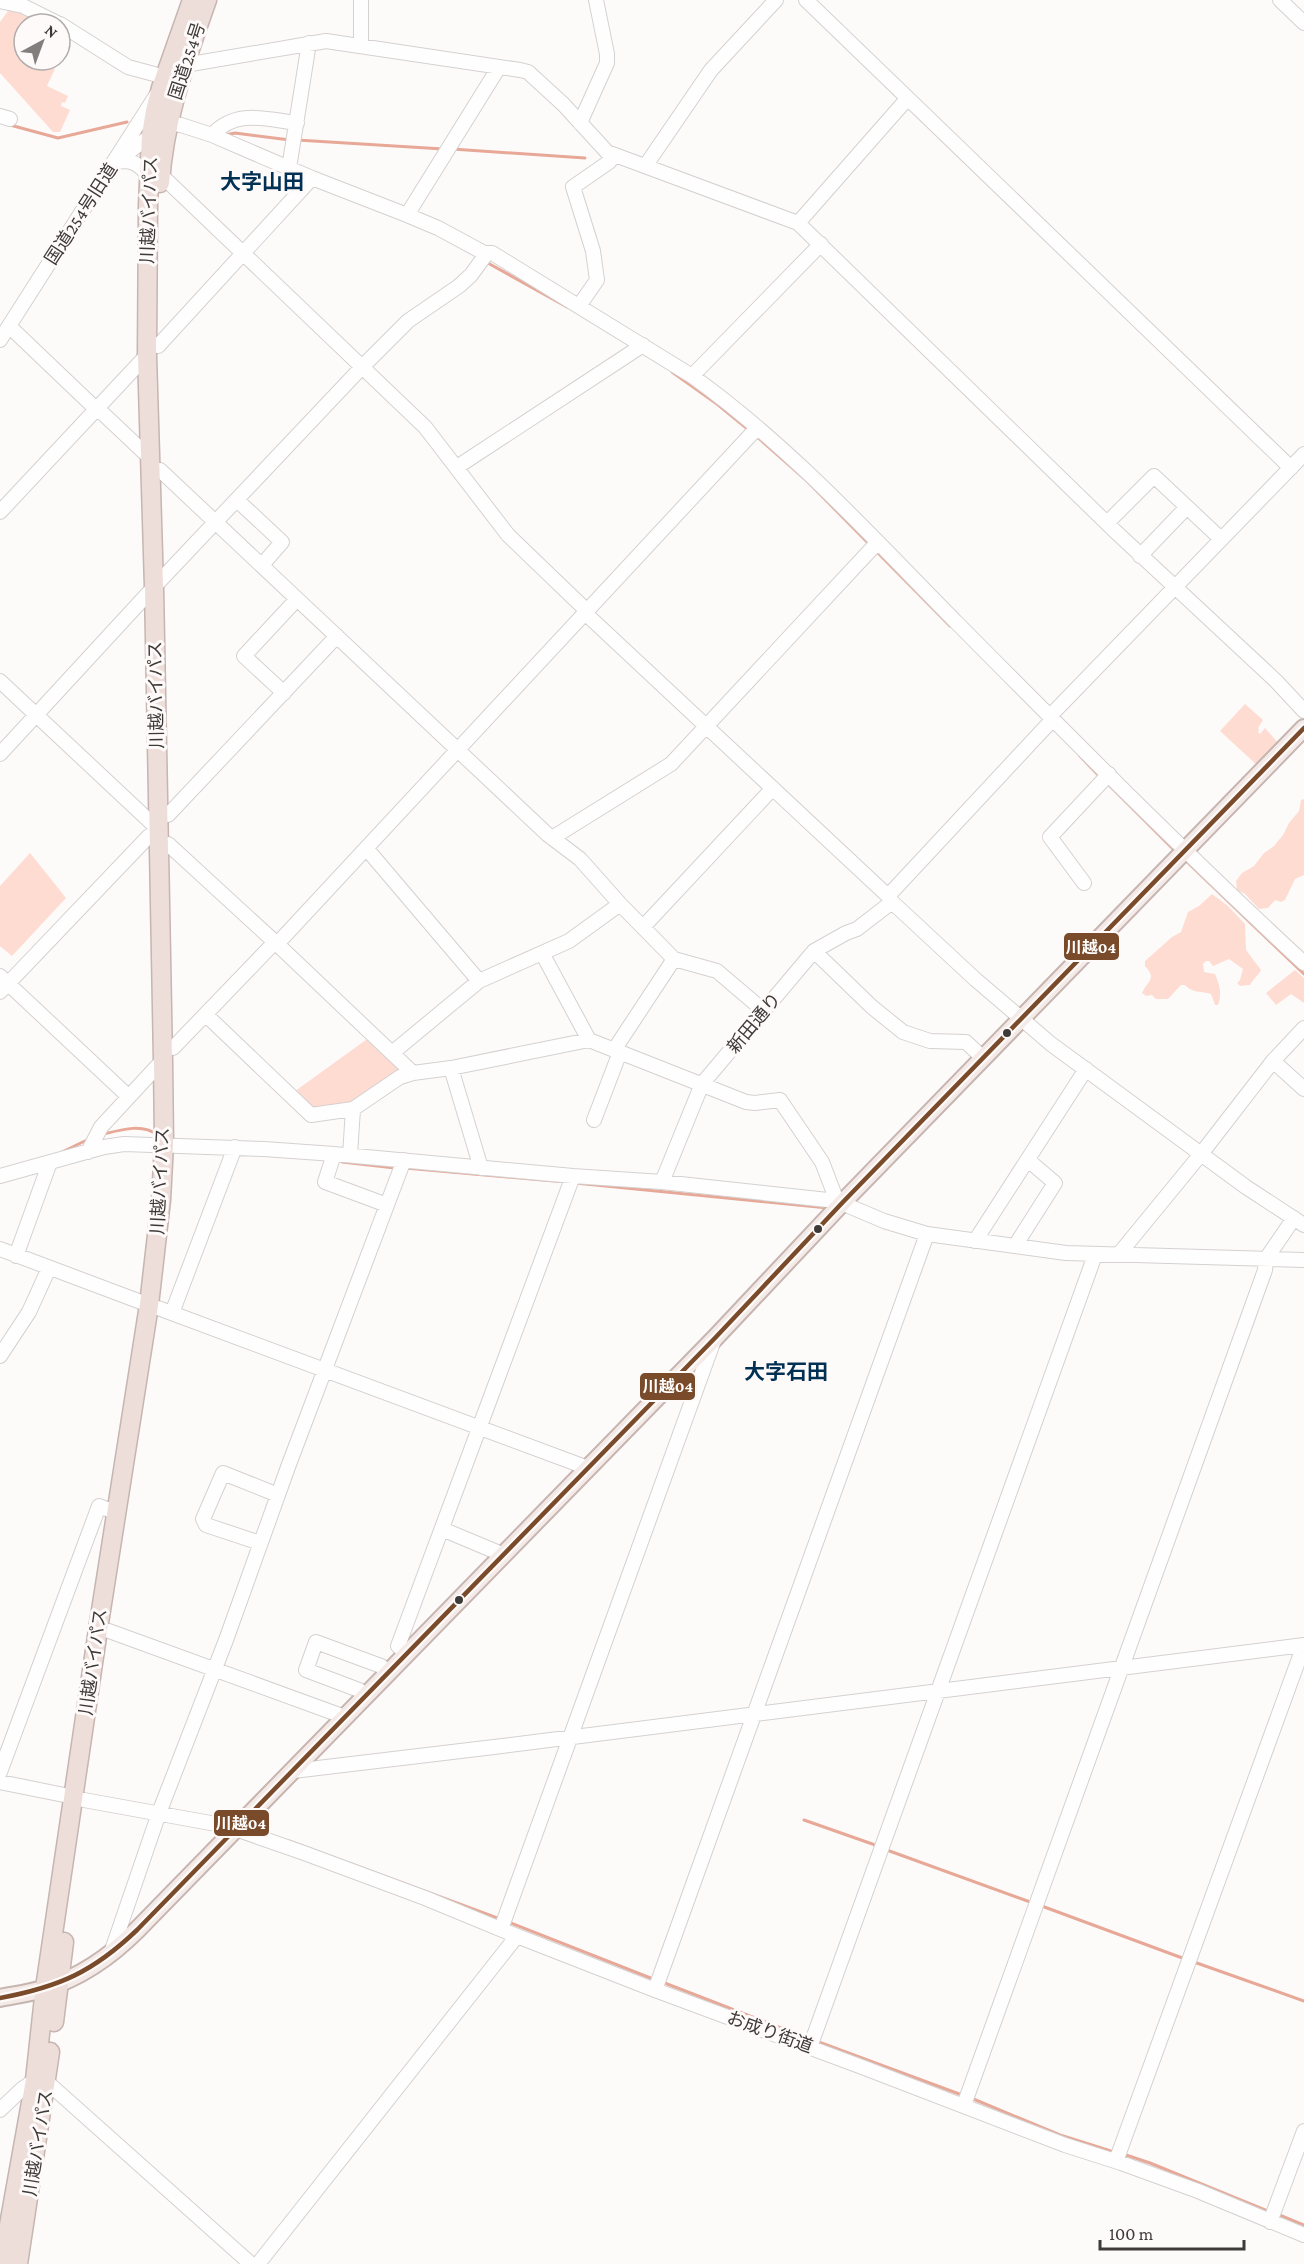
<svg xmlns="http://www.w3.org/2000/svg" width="1304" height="2264" font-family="'Crimson Pro','Noto Sans JP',serif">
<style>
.green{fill:#fedcd2}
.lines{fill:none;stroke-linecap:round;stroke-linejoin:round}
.stream{stroke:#e7a897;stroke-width:3}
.minor-casing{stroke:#d4d1d0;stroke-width:16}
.major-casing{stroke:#c6b5b0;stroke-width:20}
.highway-casing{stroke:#c6b5b0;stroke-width:21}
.minor{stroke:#fffefe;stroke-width:14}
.major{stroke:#f4ebe8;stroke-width:16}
.highway{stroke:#eddeda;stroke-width:18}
.bus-1-casing{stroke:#fefaf9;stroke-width:9}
.bus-1{stroke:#7a4b2a;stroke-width:4.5}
.bus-dot{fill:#3e3a38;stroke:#fefaf9;stroke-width:2}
.labels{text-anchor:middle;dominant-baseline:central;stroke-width:6;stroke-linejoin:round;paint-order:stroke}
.street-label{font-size:18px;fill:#3e3a38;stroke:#fefaf9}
.quarter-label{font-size:21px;font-weight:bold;fill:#003053;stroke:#fefaf9}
.line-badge{stroke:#fefaf9;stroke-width:2}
.badge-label{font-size:16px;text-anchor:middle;font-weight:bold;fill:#fff}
</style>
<rect width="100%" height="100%" fill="#fdfbfa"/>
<path class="green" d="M10 8 36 16 31 24H24V45L20 52 24 54V60H36L55 69 47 86 68 96 65 103 62 102 61 106 70 110 60 132H53L0 73V22Z
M1245 704 1263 720 1258 728 1259 730 1258 732 1260 734 1265 728 1279 744 1259 767 1220 731Z
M1304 799V875L1295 879 1285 900 1281 902 1275 900 1268 908 1259 909 1245 894 1237 890 1236 881 1242 873 1254 866 1264 853 1274 846 1283 835 1289 823 1299 811 1301 800Z
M30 853 66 898 12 956 0 946V886Z
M1212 894 1228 906 1245 924 1246 950 1261 970C1258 976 1253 979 1250 985L1240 986 1237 983 1240 980 1243 969 1229 959 1213 966 1209 961H1206L1203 964 1204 972 1215 974C1220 986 1222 993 1218 1005H1215L1211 994C1202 991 1191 993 1185 985H1181L1168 999H1156L1152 995 1146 996 1142 993C1148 980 1157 979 1145 966V961L1172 937 1181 932 1188 912 1199 906Z
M1295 970 1304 978V1003L1291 994 1276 1005 1266 993Z
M370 1037 404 1069 351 1106 312 1113 291 1094Z"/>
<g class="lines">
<path class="stream" d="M10 125 58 138 127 122
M225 135 235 133 290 140
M297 140 443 149
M452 149 585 158
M486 262 567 307
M672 372 717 404 750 431
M755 435 808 482 870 545
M877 552 950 626
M1080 756 1100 777
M1107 783 1177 853
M1184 859 1304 974
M104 1134C120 1130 143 1123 157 1135
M62 1152 89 1139
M342 1162 395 1168
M405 1168 566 1182
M575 1183 828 1208
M804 1820 878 1846
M289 1841 500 1919
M884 1849 1033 1903
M1039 1905 1185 1959
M508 1922 653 1979
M1194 1962 1304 2001
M662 1982 810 2039
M816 2041 962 2095
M971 2098 1060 2135 1114 2152
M1123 2154 1150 2163 1270 2212
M1277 2214 1304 2225"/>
<g class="minor-casing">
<path id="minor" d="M806 0 1291 468
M1280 0 1304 23
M0 1 23 6 59 24
M60 24 128 67 165 77
M361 45V0
M185 65 326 41 520 70 528 72 563 104 607 152 798 223 1117 533 1276 681 1304 711
M0 116 10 119
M580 123 607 63V54L596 0
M212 135C236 109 265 119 297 123
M114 163 168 123 181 125 212 135 312 178 407 215 438 228 486 254
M114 163C130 158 141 164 149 178
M646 165 711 70 776 0
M289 168 309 43
M161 175 425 427 508 535 587 611
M407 215 499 67
M798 223 907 99
M579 306 597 280 593 251 573 187 609 162 615 155
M9 326 96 409
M0 340 157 94
M158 346 312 178
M692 376 821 244
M97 408 150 458
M457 467 643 345
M160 470 547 834 580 859 620 904 674 959 717 971 764 1011
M237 500 282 542 262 565
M0 512 147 355
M1107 523 1154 476 1221 539
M1140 556 1187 507
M585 613 888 896 892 902 975 979 1051 1044 1246 1187 1304 1225
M0 681 159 830 148 837 0 992
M284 693 244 656 297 599
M1050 716 1304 454
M0 754 154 587 363 366 408 321 459 286 471 275 487 253H492L692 376C789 445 874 539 957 623 1071 738 1185 853 1304 963
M168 815 337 636
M552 838 671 764 877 543
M168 844 277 944 413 1073
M366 848 479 981
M1084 883 1050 837 1109 774
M888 896 1053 719
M644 926 773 788
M277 944 757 428
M814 951 872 1007 903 1032 930 1041 966 1042 983 1058
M542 953 589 1040
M0 976 129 1097
M206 1015 311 1115 353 1109 400 1077 413 1073 451 1068 589 1040 746 1102 755 1103 780 1100 822 1162 837 1201
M173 1048 275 942
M614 1050 674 959
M392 1053 479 981 569 941 620 904
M1273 1061 1304 1089
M451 1068 481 1168
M594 1120 620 1052
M88 1152 101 1127 163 1060
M334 1154 325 1182 387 1205
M350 1155 353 1109
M0 1176 104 1147 124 1144 264 1149 334 1154 573 1176 662 1182 837 1201 884 1221 927 1234 1066 1253 1304 1260
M662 1182 702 1084 814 951 846 933 857 929 892 902
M975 1241 1086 1069
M1015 1246 1055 1183 1028 1160
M0 1249 149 1305
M1119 1254 1201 1154 1273 1061 1304 1028
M16 1256 50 1162
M158 1308 588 1468
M172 1313 235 1147
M0 1356 29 1312 49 1268
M442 1529 504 1555
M260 1543 206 1525 203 1519 223 1473 278 1495
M109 1631 345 1717
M407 1654 398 1646 573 1176
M366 1696 359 1690 306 1670 316 1642 381 1666 388 1673
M293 1771 494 1747 1304 1645 1116 2161
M0 1772 99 1506 117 1513
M0 1782 74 1797
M84 1800 227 1826 304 1853 425 1898 517 1936 655 1990 862 2067 1065 2145 1121 2163 1198 2191 1304 2235
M501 1929 714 1340
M111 1953 159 1813 226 1640 288 1467 404 1160
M655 1990 927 1234
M810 2047 1095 1255
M47 2082 251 2264
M964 2105 1265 1270 1266 1259 1294 1218
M0 2110 22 2089 35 2080
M1270 2222 1304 2131
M258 2264 517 1936"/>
</g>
<g class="major-casing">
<path id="major" d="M0 1998C15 1995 31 1993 46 1988 81 1977 112 1955 137 1930L715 1338 843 1202 1304 728"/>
</g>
<g class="highway-casing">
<path id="highway" d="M160 183C164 119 186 60 207 0
M54 2022 64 1942
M2 2264 35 2080 45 1988 99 1623 149 1305 161 1200 164 1144 163 1060 154 587 147 355 148 205 151 135 155 111 161 88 192 0
M18 2264 50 2052"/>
</g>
<use href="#minor" class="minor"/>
<use href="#major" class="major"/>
<use href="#highway" class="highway"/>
<g class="bus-1-casing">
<path id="bus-1" d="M0 1998C59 1987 93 1972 137 1930L715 1338 843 1202 1304 728"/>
</g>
<use href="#bus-1" class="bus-1"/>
</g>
<g class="bus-dot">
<circle cx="1007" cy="1033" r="5"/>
<circle cx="818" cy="1229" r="5"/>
<circle cx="459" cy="1600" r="5"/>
</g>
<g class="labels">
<g class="street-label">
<text transform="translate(187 61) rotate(-72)">国道254号</text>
<text transform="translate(149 210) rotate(-88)">川越バイパス</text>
<text transform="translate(81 214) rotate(-57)">国道254号旧道</text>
<text transform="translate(156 695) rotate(-91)">川越バイパス</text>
<text transform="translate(754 1023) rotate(-50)">新田通り</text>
<text transform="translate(160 1181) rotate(-87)">川越バイパス</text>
<text transform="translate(93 1662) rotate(-82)">川越バイパス</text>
<text transform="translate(770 2032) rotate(20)">お成り街道</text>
<text transform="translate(38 2143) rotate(-81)">川越バイパス</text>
</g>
<g class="quarter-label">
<text x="262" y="182">大字山田</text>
<text x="786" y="1372">大字石田</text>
</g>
</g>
<g class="line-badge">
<rect x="1063" y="932" width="57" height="29" rx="6" fill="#7a4b2a"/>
<rect x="639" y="1372" width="57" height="29" rx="6" fill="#7a4b2a"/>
<rect x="213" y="1809" width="57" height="28" rx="6" fill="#7a4b2a"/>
</g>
<g class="badge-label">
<text x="1091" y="953">川越04</text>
<text x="668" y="1392">川越04</text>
<text x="241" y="1829">川越04</text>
</g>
<g transform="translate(42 42) rotate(41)"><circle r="28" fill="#fefaf9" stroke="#b1adac" stroke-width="1.5"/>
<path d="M0-4.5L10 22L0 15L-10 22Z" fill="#817e7c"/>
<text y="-9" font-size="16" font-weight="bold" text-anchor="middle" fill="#3e3a38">N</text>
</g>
<path d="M1100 2240v9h144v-9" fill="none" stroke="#3e3a38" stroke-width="3"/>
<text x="1109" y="2240" font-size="18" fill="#3e3a38" stroke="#fefaf9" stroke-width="4.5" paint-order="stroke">100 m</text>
</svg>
